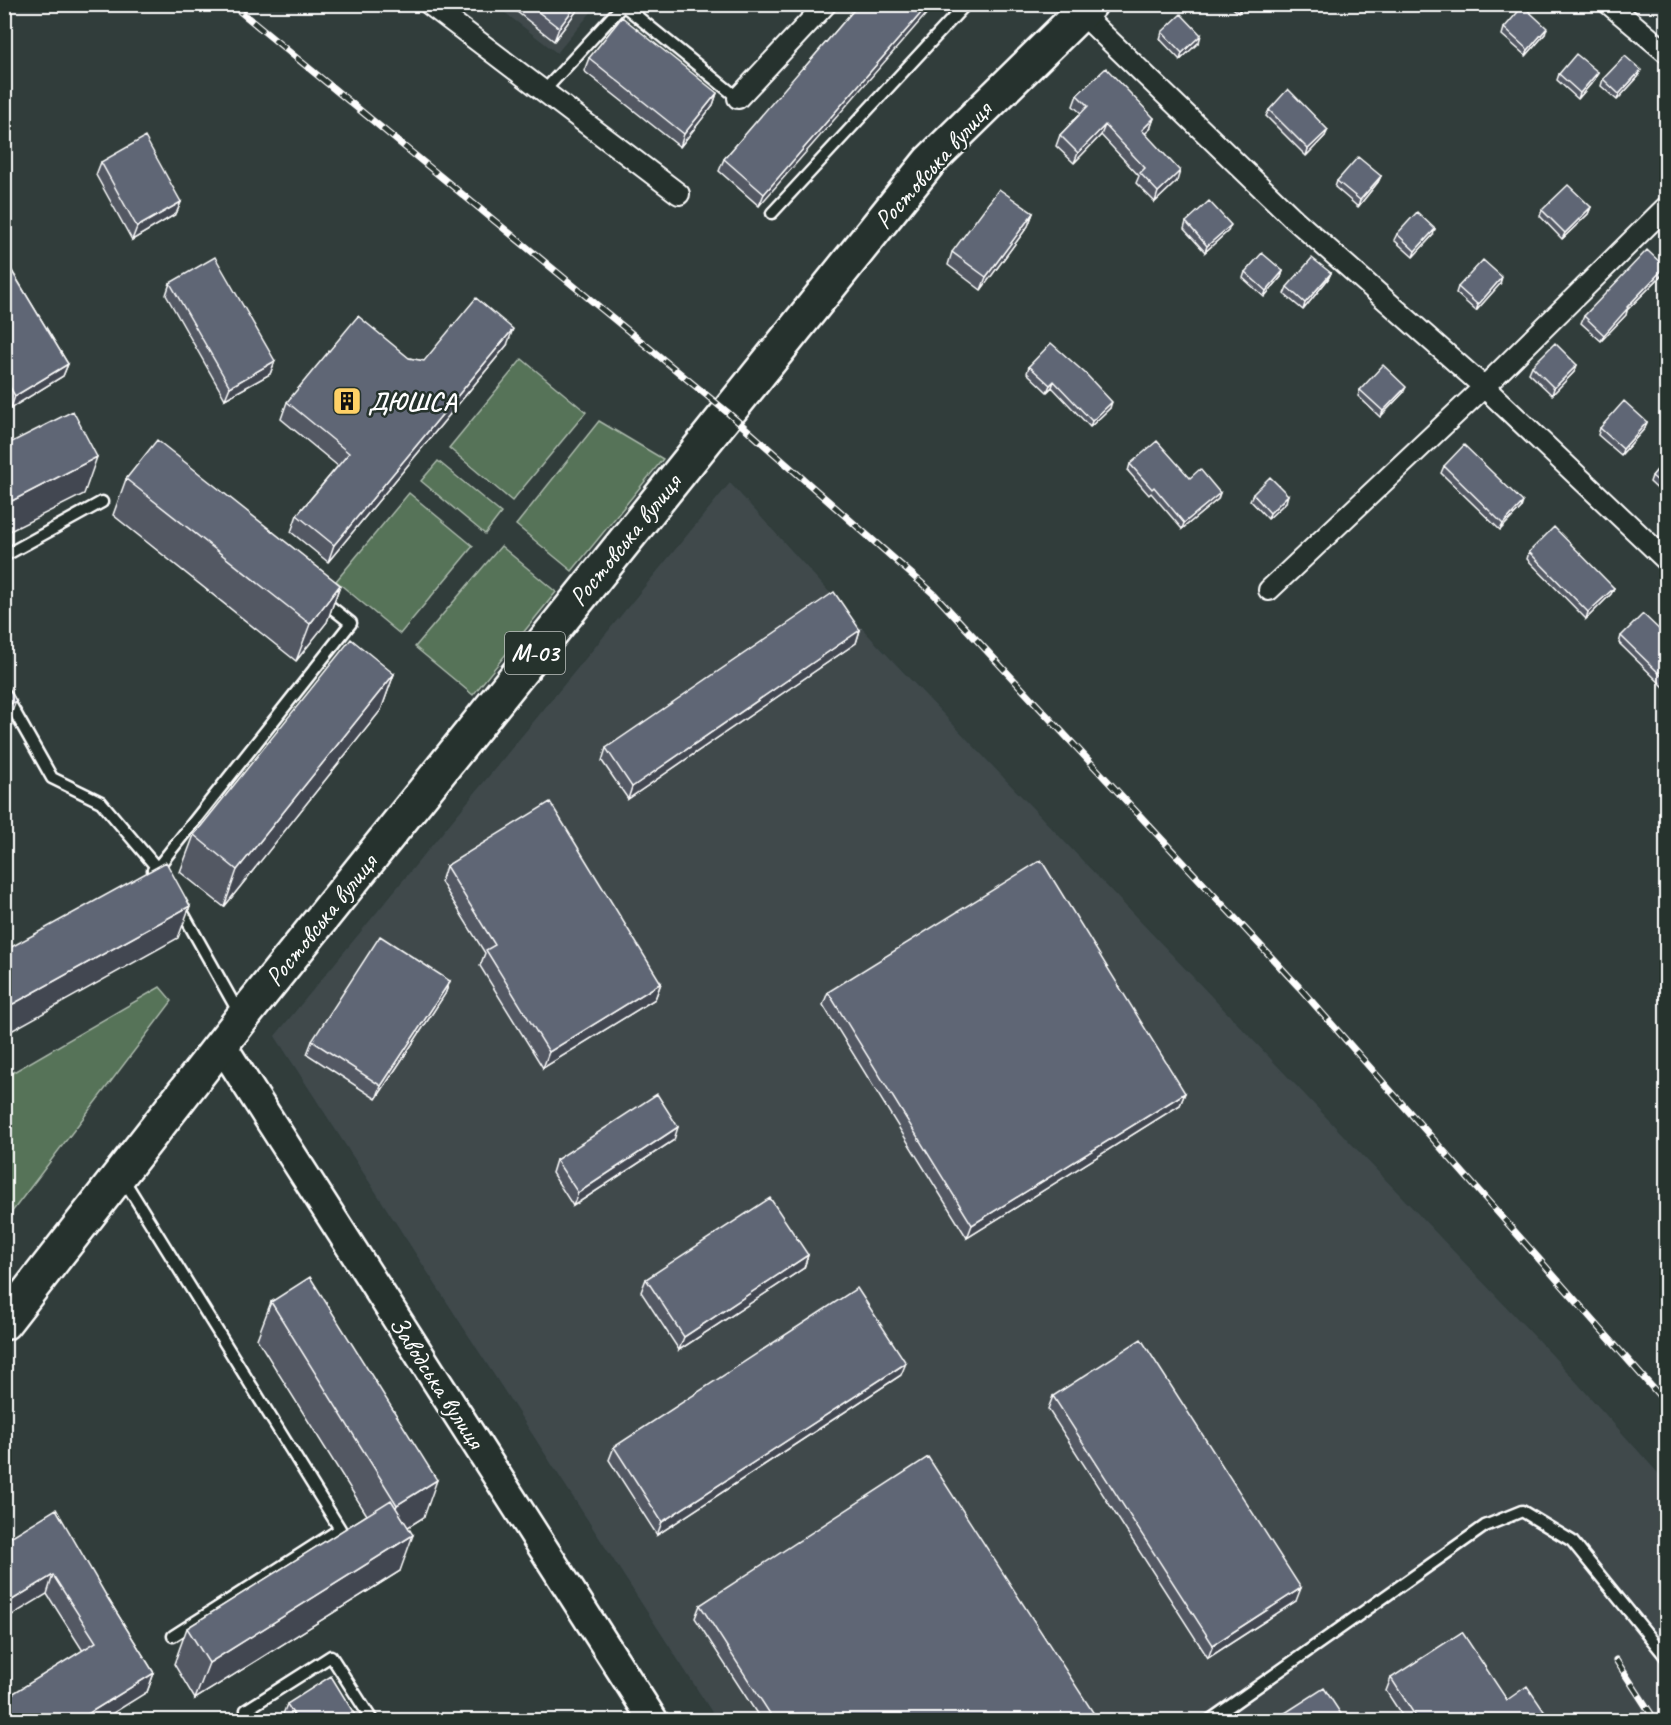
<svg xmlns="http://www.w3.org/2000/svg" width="1671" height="1725" font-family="Caveat,sans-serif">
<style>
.built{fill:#3f494c}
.green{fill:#577359;stroke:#abb9ac;stroke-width:1.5}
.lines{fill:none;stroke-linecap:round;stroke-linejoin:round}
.service-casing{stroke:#fff;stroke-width:15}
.minor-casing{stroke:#fff;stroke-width:24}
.secondary-casing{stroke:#fff;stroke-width:33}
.trunk-casing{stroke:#fff;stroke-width:38}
.service{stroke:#26332d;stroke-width:10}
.minor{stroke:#26332d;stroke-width:20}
.secondary{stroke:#26332d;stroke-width:28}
.trunk{stroke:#26332d;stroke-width:33}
.rail-casing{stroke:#fff;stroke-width:7}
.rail{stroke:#26332d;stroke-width:4.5;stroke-dasharray:14;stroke-linecap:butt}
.wall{fill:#525864;stroke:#fff;stroke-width:1.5}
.shaded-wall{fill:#424751;stroke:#fff;stroke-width:1.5}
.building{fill:#5f6674;stroke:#fff;stroke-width:1.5}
.labels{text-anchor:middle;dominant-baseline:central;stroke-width:5;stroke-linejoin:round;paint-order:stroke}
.shield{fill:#26332d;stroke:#bec2c0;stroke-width:1.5}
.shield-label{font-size:24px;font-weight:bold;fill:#fff}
.street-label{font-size:26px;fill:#fff;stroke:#26332d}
.poi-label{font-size:26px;font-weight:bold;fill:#fff;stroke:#26332d;text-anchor:start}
</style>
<rect width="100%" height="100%" fill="#313d3b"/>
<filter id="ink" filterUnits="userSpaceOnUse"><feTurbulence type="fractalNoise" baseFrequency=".0167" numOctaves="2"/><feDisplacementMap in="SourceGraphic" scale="12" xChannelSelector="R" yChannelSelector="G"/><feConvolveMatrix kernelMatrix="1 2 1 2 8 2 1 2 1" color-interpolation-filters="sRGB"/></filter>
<g filter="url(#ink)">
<path class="built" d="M495 5H597L557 53Z
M730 483 870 637 1553 1356 1666 1482V1720H717L275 1036Z"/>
<path class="green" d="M522 359 586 412 512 501 449 448Z
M599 421 663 459 572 571 516 525Z
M438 461 501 513 485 534 421 481Z
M409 493 473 546 400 634 336 581Z
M501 546 556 592 473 695 415 647Z
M160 987 172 1001 5 1221V1077Z"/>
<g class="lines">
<g class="service-casing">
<path id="service" d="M543 92 623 5 738 98
M772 213 966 4
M4 556 102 502
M4 693 52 778 101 802 157 868 153 870
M162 877 157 868 351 623 322 600
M179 906 240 1015
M122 1177 340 1529 173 1636
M246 1710 331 1656 372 1720
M1210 1720 1485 1526 1522 1511 1572 1541 1666 1657"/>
</g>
<g class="minor-casing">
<path id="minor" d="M429 4 679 194
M1609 4 1666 52
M1081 13 1294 219 1484 387 1666 560
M738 98 826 4
M1269 590 1484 387 1666 207"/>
</g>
<g class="secondary-casing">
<path id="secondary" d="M221 1044 653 1720"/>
</g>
<g class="trunk-casing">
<path id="trunk" d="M4 1323 242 1018 929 162 1090 4"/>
</g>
<use href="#service" class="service"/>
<use href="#minor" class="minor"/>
<use href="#secondary" class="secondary"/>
<use href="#trunk" class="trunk"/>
<g class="rail-casing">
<path id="rail" d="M231 4 727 412 934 594 1299 987 1666 1403
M1616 1660 1655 1720"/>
</g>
<use href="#rail" class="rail"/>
</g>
<path class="wall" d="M507 4H582L554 41Z
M859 4 759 206 719 171 724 159 804 68Z
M1229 4H1246L1238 13Z
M1504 28 1545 34 1526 56 1502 35Z
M1162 32 1199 42 1180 60 1160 39Z
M589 58 717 93 713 105 680 147 584 71Z
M1598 72 1595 79 1578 99 1557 80 1559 74Z
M1638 77 1617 100 1601 86 1603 79Z
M1077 95 1154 118 1150 129 1145 133 1177 181 1155 202 1136 183 1139 176 1101 135 1074 163 1056 146 1060 135 1081 113 1073 106Z
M1269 110 1325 136 1306 156 1266 116Z
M101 162 181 202 176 214 132 240 96 175Z
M1381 176 1378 182 1358 207 1335 187 1337 181Z
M1591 207 1588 214 1562 239 1540 216 1542 210Z
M1033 213 1028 226 981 290 948 265 952 252Z
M1186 222 1228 231 1205 252 1184 229Z
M1397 234 1433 235 1413 257 1394 240Z
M4 258 68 364 63 376 11 408 4 398Z
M1665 267 1663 274 1627 310 1626 315 1601 341 1581 323 1584 316Z
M1283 271 1281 277 1264 297 1243 278 1245 272Z
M1331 273 1328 279 1303 310 1284 294 1287 287Z
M170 283 275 361 270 374 225 399 166 295Z
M1500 284 1476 311 1456 293 1458 287Z
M507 345 328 562 291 532 297 515 338 466 281 419 287 402 409 358 424 361Z
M1577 365 1574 372 1552 395 1529 373 1532 366Z
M1029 366 1110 408 1090 427 1052 387 1047 392 1027 373Z
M1360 390 1403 393 1380 417 1358 396Z
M1647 422 1645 428 1621 455 1598 435 1600 428Z
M1666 459V497L1650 482 1652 476Z
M1130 464 1190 478 1218 499 1182 529 1151 493 1149 495 1128 471Z
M1444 466 1521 508 1500 530 1441 473Z
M126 479 340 585 327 622 296 661 113 515Z
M1253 494 1286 502 1268 519 1250 500Z
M1529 552 1614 588 1611 594 1586 619 1527 559Z
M860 630 856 643 628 799 602 761 606 748Z
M1621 636H1666V689L1619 643Z
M394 674 381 710 224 907 180 872 194 835Z
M446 866 661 983 655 999 543 1068 480 966 485 953 441 882Z
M450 981 445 994 376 1099 307 1054 312 1041Z
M828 992 1185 1093 1180 1105 967 1238 823 1005Z
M674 1140 573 1206 552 1173 556 1160Z
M808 1255 804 1268 679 1350 641 1292 646 1279Z
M271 1302 424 1517 408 1527 400 1571 195 1699 174 1664 187 1628 367 1515 257 1339Z
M901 1375 657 1535 609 1460 614 1447Z
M1053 1396 1296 1601 1208 1658 1048 1409Z
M4 1541 107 1597 154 1673 147 1692 83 1651 47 1594Z
M700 1605 1098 1720H761L695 1618Z
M1391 1678 1507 1700 1550 1720H1405L1386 1691Z
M287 1704 358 1720H284L282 1717Z"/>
<path class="shaded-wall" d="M577 4H582L554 41 559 28Z
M929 4H935L759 206 764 194Z
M1242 4H1246L1238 13 1240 7Z
M1547 28 1545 34 1526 56 1528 50Z
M1201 35 1199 42 1180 60 1182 53Z
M1641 70 1638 77 1617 100 1619 94Z
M1598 72 1595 79 1578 99 1580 93Z
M717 93 713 105 680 147 684 134Z
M1154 118 1150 129 1138 140 1142 130Z
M1105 125 1101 135 1074 163 1078 153Z
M1328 130 1325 136 1306 156 1308 149Z
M1180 171 1177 181 1155 202 1158 192Z
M1381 176 1378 182 1358 207 1360 200Z
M181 202 176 214 132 240 137 227Z
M1591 207 1588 214 1562 239 1565 233Z
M1033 213 1028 226 981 290 986 277Z
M1231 225 1228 231 1205 252 1207 246Z
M1435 229 1433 235 1413 257 1415 251Z
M1665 267 1663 274 1627 310 1626 315 1601 341 1604 335 1627 307Z
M1283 271 1281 277 1264 297 1266 291Z
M1331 273 1328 279 1303 310 1305 303Z
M1502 277 1500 284 1476 311 1478 305Z
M513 329 507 345 328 562 334 545Z
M275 361 270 374 225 399 230 387Z
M68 364 63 376 11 408 15 396Z
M1577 365 1574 372 1552 395 1554 388Z
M1054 381 1052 387 1047 392 1050 385Z
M1406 387 1403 393 1380 417 1383 411Z
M1112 402 1110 408 1090 427 1092 421Z
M1647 422 1645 428 1621 455 1623 449Z
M97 457 84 494 4 534V505Z
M1220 493 1218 499 1182 529 1184 523Z
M1288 495 1286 502 1268 519 1270 513Z
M1523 502 1521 508 1500 530 1503 524Z
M340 585 327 622 296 661 310 624Z
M1614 588 1611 594 1586 619 1588 612Z
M860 630 856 643 628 799 632 787Z
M394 674 381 710 224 907 237 870Z
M16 701 4 733V707Z
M190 906 178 938 4 1035V1009Z
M450 981 445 994 376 1099 381 1086Z
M661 983 655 999 543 1068 549 1052Z
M1185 1093 1180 1105 967 1238 972 1225Z
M678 1127 674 1140 573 1206 578 1193Z
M808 1255 804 1268 679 1350 684 1337Z
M906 1363 901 1375 657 1535 662 1522Z
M437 1480 424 1517 384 1542 397 1505Z
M413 1535 400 1571 195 1699 209 1663Z
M53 1575 47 1594 4 1620V1605Z
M1301 1588 1296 1601 1208 1658 1213 1645Z
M154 1673 147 1692 102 1720H78Z"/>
<path class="building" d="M528 4H577L559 28Z
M859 4H929L764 194 724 159 803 67 804 68Z
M1523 6 1547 28 1528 50 1504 28Z
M1181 14 1201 35 1182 53 1162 32Z
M622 17 717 93 684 134 589 58Z
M1576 54 1598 72 1580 93 1559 74Z
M1625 56 1641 70 1619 94 1603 79Z
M1106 68 1154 118 1142 130 1180 171 1158 192 1140 173 1145 168 1105 125 1078 153 1060 135 1088 106 1077 95Z
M1288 89 1328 130 1308 149 1269 110Z
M145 137 181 202 137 227 101 162Z
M1358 157 1381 176 1360 200 1337 181Z
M1568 185 1591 207 1565 233 1542 210Z
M999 189 1033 213 986 277 952 252Z
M1209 201 1231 225 1207 246 1186 222Z
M1417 212 1435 229 1415 251 1397 234Z
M1647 250 1665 267 1627 307 1628 308 1604 335 1584 316Z
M1262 253 1283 271 1266 291 1245 272Z
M215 257 275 361 230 387 170 283Z
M4 258 68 364 15 396 4 377Z
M1312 258 1331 273 1305 303 1287 287Z
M1483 260 1502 277 1478 305 1458 287Z
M476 298 513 329 334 545 297 515 349 453 287 402 358 316 409 358 424 361Z
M1051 343 1086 374 1112 402 1092 421 1054 381 1050 385 1029 366Z
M1555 343 1577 365 1554 388 1532 366Z
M1383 365 1406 387 1383 411 1360 390Z
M1624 401 1647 422 1623 449 1600 428Z
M73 411 97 457 4 505V446Z
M157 440 340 585 310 624 126 479Z
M1157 441 1190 478 1200 469 1220 493 1184 523 1154 487 1152 489 1130 464Z
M1464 445 1523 502 1503 524 1444 466Z
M1666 459V488L1652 476Z
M1270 477 1288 495 1270 513 1253 494Z
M1554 527 1614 588 1588 612 1529 552Z
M834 592 860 630 632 787 606 748Z
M1643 614 1666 636V680L1621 636Z
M351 639 394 674 237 870 194 835Z
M4 680 16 701 4 707Z
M550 802 661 983 549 1052 486 950 495 945 446 866Z
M1041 860 1185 1093 972 1225 828 992Z
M166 862 190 906 4 1009V951Z
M380 936 450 981 381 1086 312 1041Z
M657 1094 678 1127 578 1193 556 1160Z
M770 1198 808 1255 684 1337 646 1279Z
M310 1277 437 1480 397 1505 271 1302Z
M857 1288 906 1363 662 1522 614 1447Z
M1141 1339 1301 1588 1213 1645 1053 1396Z
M928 1457 1098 1720H774L700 1605Z
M391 1500 413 1535 209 1663 187 1628Z
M56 1509 107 1597 154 1673 78 1720H4V1699L96 1642 53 1575 4 1605V1541Z
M1462 1632 1507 1700 1527 1686 1550 1720H1418L1391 1678Z
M331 1676 358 1720H297L287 1704Z
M1324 1688 1345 1720H1274Z"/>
</g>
<defs>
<g id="building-square" transform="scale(1.5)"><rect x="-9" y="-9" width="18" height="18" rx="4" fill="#ffd166" stroke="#26332d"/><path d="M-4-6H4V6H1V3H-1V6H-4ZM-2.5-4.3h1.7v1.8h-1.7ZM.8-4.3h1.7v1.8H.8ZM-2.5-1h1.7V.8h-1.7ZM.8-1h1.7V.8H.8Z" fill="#111"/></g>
</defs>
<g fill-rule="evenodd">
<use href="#building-square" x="347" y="401"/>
</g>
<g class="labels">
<rect class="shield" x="505" y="632" width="60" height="42" rx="4.5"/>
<g class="shield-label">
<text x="535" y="653">М-03</text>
</g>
<g class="street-label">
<text transform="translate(933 165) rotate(-48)">Ростовська вулиця</text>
<text transform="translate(625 540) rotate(-51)">Ростовська вулиця</text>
<text transform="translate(321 920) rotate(-51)">Ростовська вулиця</text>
<text transform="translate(437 1382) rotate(57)">Заводська вулиця</text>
</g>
<g class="poi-label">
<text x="368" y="401">ДЮШСА</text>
</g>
</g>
<rect width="1671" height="1725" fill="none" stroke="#26332d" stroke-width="24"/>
<rect x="12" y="12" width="1647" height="1701" fill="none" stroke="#fff" stroke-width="2" filter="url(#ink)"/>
</svg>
